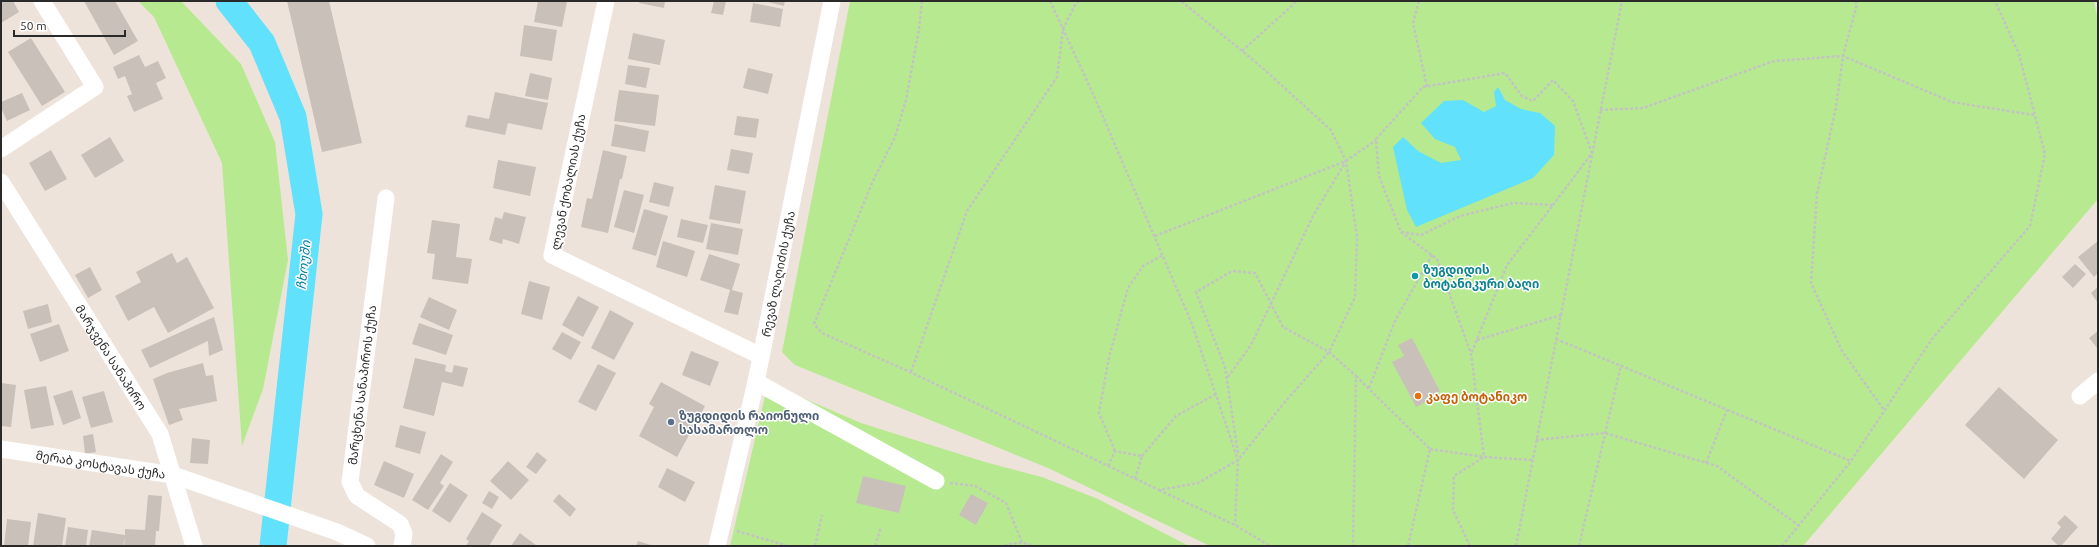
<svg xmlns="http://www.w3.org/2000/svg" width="2099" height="547" font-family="Ubuntu,'Noto Sans Georgian',sans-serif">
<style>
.green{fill:#b7ea90}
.water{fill:#61e1fb}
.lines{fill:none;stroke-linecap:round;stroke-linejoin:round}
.river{stroke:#61e1fb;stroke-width:27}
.building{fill:#c9c0ba}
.path{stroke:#c3c3c3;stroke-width:2.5;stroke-dasharray:3 2;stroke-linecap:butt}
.minor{stroke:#fff;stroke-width:17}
.culture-dot{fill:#0f9aa8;stroke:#fff;stroke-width:1.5}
.food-dot{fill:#e8710a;stroke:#fff;stroke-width:1.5}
.service-dot{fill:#5c6f8a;stroke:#fff;stroke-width:1.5}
.labels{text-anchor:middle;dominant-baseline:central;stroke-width:3;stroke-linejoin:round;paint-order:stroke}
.street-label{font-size:12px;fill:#2a2a2a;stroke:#fff}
.culture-label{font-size:12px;font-weight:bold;fill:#0d838f;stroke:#fff;text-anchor:start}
.food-label{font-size:12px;font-weight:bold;fill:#c56008;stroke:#fff;text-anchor:start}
.service-label{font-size:12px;font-weight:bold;fill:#4e5e75;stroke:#fff;text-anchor:start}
.water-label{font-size:13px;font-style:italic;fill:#007da7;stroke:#fff}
</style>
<rect width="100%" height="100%" fill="#eee3da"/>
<path class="green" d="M138 1H181L241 64 275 142 288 260 263 389 242 446 222 163 154 17Z
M850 1H2094L2098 21V199L1803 546H1210L1048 468 795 365 782 352Z
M768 383 861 423 985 462 1042 477 1098 499 1189 546H730Z"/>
<path class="water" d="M1498 87 1505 100 1521 109 1540 113 1555 126 1554 155 1533 178 1416 227 1407 210 1393 147 1403 137 1418 151 1441 163 1461 160 1455 147 1435 139 1421 123 1444 101 1463 100 1484 112 1496 106 1494 92Z"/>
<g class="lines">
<path class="river" d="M229 1 262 43 293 117 309 214 273 546"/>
</g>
<path class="building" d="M1 1H13L19 12 1 23Z
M84 1H115L138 41 114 55Z
M287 1H329L362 143 322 152Z
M538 1 567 2 562 27 534 22Z
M640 1H665L664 8 639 3Z
M714 1H726L723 15 711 13Z
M764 1H785L784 6Z
M753 3 783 9 780 27 750 22Z
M524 25 557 30 552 61 520 56Z
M633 33 665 40 660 65 628 59Z
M31 38 65 92 42 106 8 52Z
M139 55 145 67 158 61 166 78 156 83 163 99 134 112 127 96 132 94 125 76 118 79 113 67Z
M628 65 650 68 646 88 625 84Z
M748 68 773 74 768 94 743 88Z
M530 73 552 78 548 100 525 96Z
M619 90 659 95 655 126 614 121Z
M495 92 548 103 542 130 508 123 505 135 465 127 468 115 489 119Z
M22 93 30 110 7 121 1 108V102Z
M737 116 759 119 756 138 734 135Z
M615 124 649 131 645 152 611 146Z
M110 137 124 161 95 178 81 155Z
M731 149 753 153 749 174 727 170Z
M51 150 67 179 45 191 29 163Z
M603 150 627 156 622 179H620L608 233 581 227 587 198 592 199Z
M498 160 536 167 530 196 493 188Z
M654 182 674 187 669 207 649 202Z
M715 185 746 191 740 224 709 219Z
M624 190 644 195 634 233 614 227Z
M644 209 668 216 656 256 632 249Z
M504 212 526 217 519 244 503 239 502 244 489 240 495 217 502 219Z
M681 219 708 225 703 243 677 237Z
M432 220 460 224 456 257 472 259 468 284 432 279 435 254 427 253Z
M711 223 743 229 738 255 706 249Z
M663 241 695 251 687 277 656 267Z
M2098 241V273L2094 277 2078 257Z
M172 253 177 263 187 257 214 308 168 333 154 307 128 321 115 296 141 282 136 272Z
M709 254 740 264 732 290 743 293 738 315 724 312 730 290 700 280Z
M2075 264 2086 274 2073 288 2062 277Z
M90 267 102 290 88 298 75 275Z
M529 281 550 287 542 320 521 314Z
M2098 287V303L2091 293Z
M578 296 599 307 583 337 562 325Z
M429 297 457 310 449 330 420 317Z
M48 304 52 322 28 329 23 311Z
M610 310 634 323 614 360 591 348Z
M214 317 223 350 209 356 208 341 150 368 141 350Z
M419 323 453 335 446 355 412 344Z
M59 324 69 351 40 362 30 334Z
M2098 331V349L2089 338Z
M562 332 581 342 571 360 552 349Z
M1412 338 1440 391 1426 398 1428 401 1416 407 1392 362 1404 356 1398 345Z
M691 351 719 362 710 386 682 375Z
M415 358 446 365 445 371 452 373 454 365 468 368 463 387 442 382 434 416 403 408Z
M203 363 206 376 213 375 217 401 179 409 183 420 169 425 153 379 167 373Z
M598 364 616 373 596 411 578 402Z
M661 382 705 406 677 457 639 436 654 407 649 404Z
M1 383 16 385 11 427 1 426Z
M46 386 54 425 31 429 24 390Z
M1999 387 2058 440 2024 479 1965 425Z
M72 390 81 418 63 425 53 396Z
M104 391 113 422 91 428 82 397Z
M400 425 426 432 420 454 395 447Z
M93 434 96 452 85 454 83 436Z
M192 438 210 440 208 464 190 463Z
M537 452 547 460 536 474 526 467Z
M441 454 453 462 440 483 444 486 428 510 412 500Z
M384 461 414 474 404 498 374 485Z
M508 461 529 480 511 500 490 481Z
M667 468 695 482 685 502 658 487Z
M863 476 906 486 899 513 856 503Z
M450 483 468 495 450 523 432 511Z
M489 491 499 497 492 509 482 503Z
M559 494 576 509 570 517 553 501Z
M971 494 988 503 976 525 959 515Z
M148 495 162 496 159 531H156L155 546H124L125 537 123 546H89L92 530 125 535V529L145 530Z
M482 512 502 525 489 546H466L469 541 466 539Z
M38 513 66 518 62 546H33Z
M2065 515 2078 527 2061 546H2059L2051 539 2061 527 2057 523Z
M7 519 31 522 28 546H4Z
M68 527 88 530 86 546H65Z
M520 533 537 546H511Z
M638 541 654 546H636Z"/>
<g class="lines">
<path class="path" d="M922 1 919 29 906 100 895 137 872 183 814 324 822 333 910 372 1159 490 1198 483 1238 460 1284 403 1329 352 1355 297 1357 237 1346 161 1331 130 1258 64 1181 1
M1050 1 1094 96 1192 324 1238 460 1235 525
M1419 1 1413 23 1427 87
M1855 1 1857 4 1843 56 1836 107 1817 194 1811 283 1842 351 1884 410
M1242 51 1297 1
M1600 110 1643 108 1774 61 1843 56 1952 102 2034 115
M1401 232 1421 235 1460 216 1513 203 1553 205 1507 265 1471 354
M1155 236 1346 161 1376 140
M1556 339 1851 461
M1477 340 1561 315
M911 372 967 211 1057 77 1063 29 1076 3 1079 1
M1356 376 1430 449 1408 546
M1228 377 1251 345 1313 216 1346 161
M1369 388 1395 321 1432 255
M1536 440 1605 433 1717 466 1798 525
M1430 449 1484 457
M1115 451 1099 413 1109 357 1128 288 1143 266 1163 255
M1238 453 1225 367 1196 292 1232 271 1255 273 1283 327 1329 352 1356 376 1353 546
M1142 456 1176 416 1216 394
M1532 460 1484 457 1471 354 1437 259 1401 232 1379 176 1376 139 1423 87 1505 73 1522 96 1533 101 1553 80 1573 101 1592 153 1553 205
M1706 463 1727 410
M1108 466 1115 451 1142 456 1135 479
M950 483 975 486 1006 503 1022 542
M1159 490 1235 525 1270 546
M737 531 788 546
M815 546 822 515
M875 546 881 527
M1004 546C1015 542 1023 542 1034 546
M1470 546 1453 510 1454 476 1484 457
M1516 546 1622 1
M1579 546 1621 365
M1782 546 1851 461 1932 339 2030 226 2045 154 2019 54 1995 1"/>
<g class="minor">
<path d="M606 1 552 255 761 356"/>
<path d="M1 149 95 87 42 1"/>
<path id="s1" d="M1 182 160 434 194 546"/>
<path d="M386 198 350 482 357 496 400 524 404 534 402 546"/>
<path d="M756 382 936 481"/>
<path d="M2080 396 2098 381"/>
<path id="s2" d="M1 449 173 475 337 532 367 546"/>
<path id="s3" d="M717 546 756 382 832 1"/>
</g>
</g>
<circle class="culture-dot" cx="1415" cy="276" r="4"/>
<circle class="food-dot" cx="1418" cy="396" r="4"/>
<circle class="service-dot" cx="671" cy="422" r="4"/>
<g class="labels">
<g class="street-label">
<text transform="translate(568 182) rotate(-79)">ლევან ქობალიას ქუჩა</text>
<text stroke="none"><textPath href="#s3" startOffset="279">რევაზ ლაღიძის ქუჩა</textPath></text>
<text stroke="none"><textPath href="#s1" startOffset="207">მარჯვენა სანაპირო</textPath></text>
<text transform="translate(362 385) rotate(-83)">მარცხენა სანაპიროს ქუჩა</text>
<text stroke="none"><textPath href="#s2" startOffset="101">მერაბ კოსტავას ქუჩა</textPath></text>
</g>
<g class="culture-label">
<text x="1423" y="269">ზუგდიდის<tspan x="1423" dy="14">ბოტანიკური ბაღი</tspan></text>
</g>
<g class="food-label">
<text x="1426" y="396">კაფე ბოტანიკო</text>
</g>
<g class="service-label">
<text x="679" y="415">ზუგდიდის რაიონული<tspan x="679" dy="14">სასამართლო</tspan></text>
</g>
<g class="water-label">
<text transform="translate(303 265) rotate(-84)">ჩხოუში</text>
</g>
</g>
<rect width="2099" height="547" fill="none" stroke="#2a2a2a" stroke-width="4"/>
<path d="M14 30v6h111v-6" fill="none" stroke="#2a2a2a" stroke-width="2"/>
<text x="20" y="30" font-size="12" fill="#2a2a2a" stroke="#ffffff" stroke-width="3" paint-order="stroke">50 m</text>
</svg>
